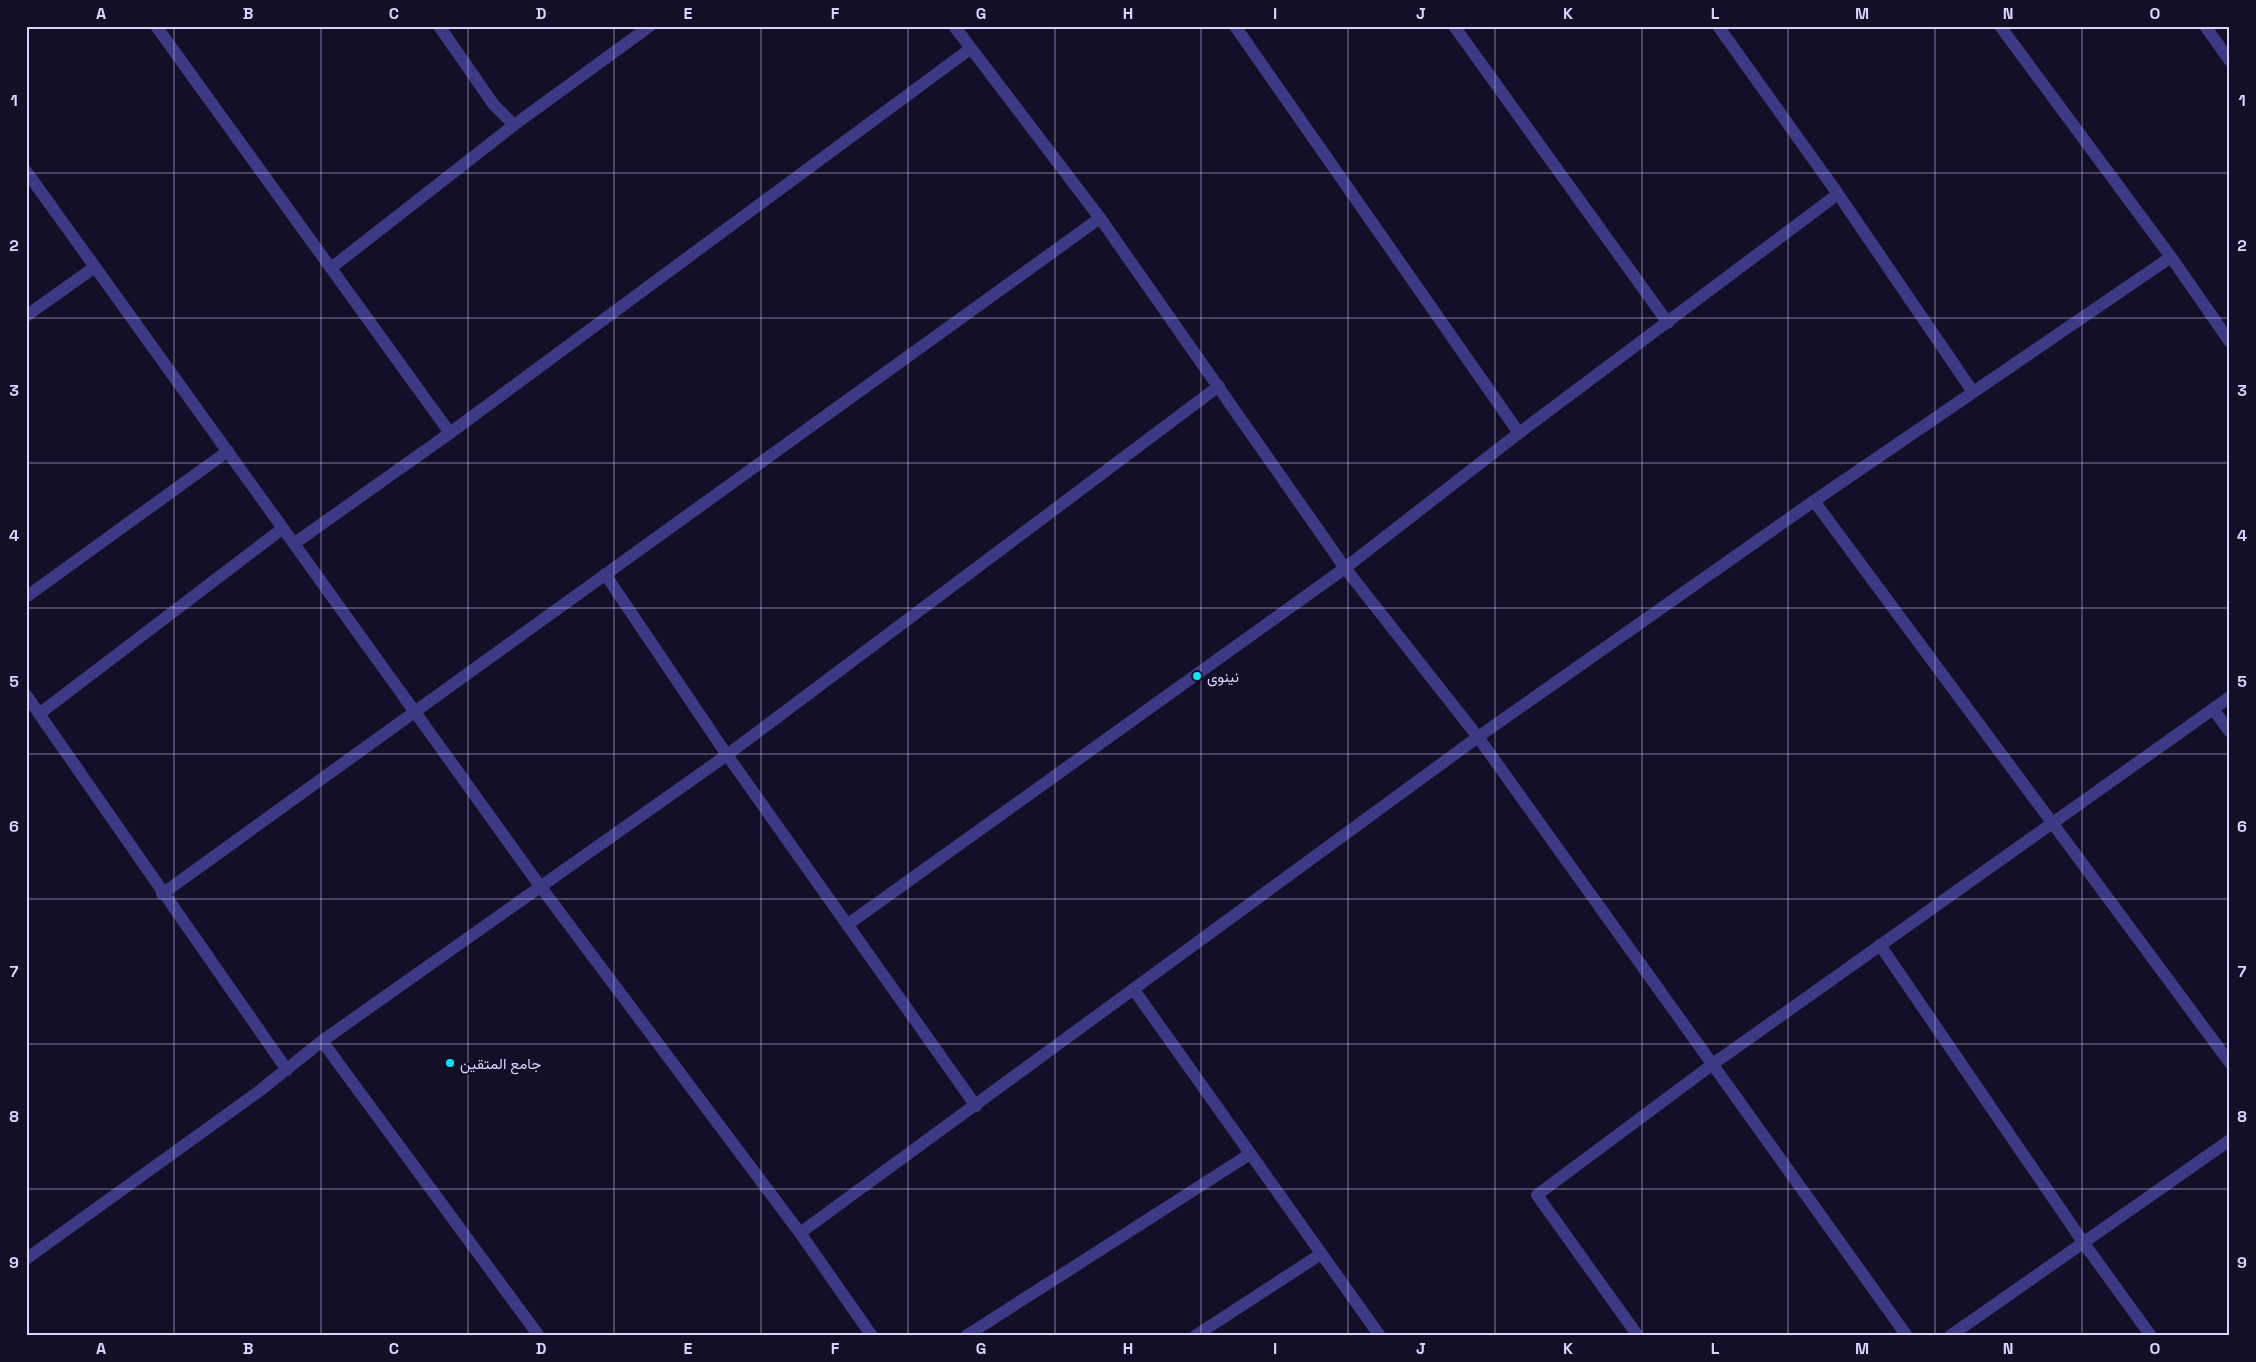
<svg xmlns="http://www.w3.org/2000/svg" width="2256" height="1362" font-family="'Space Grotesk',Vazirmatn,sans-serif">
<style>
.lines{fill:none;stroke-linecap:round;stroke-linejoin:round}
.minor{stroke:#3d3a85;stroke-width:12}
.tertiary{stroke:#3d3a85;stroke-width:12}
.grid{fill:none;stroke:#d9d4ff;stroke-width:1;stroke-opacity:0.55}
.poi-dot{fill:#00e5ff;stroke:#130f26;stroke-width:2}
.labels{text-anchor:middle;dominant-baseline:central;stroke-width:4;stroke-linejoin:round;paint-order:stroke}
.poi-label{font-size:15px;fill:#d9d4ff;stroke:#130f26;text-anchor:start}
.neatline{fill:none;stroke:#d9d4ff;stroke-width:2}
.grid-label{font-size:16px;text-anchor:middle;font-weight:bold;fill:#d9d4ff}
</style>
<rect width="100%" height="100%" fill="#130f26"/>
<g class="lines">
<path class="minor" d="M156 26 450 433
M439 26 494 105 514 125
M1235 26 1519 433
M1454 26 1668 323
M1718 26 1838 194 1973 392
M2000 26 2171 257 2230 342
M2205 26 2230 61
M26 171 540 886 800 1233 872 1336
M331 268 514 125 650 26
M26 316 95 267
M1814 501 2230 1063
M295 543 450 433 970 49
M605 574 727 755 976 1106
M26 597 228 451
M26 695 287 1070
M2213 709 2230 732
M39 714 282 529
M162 894 1100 218
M847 925 1345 568 1519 433 1838 194
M1880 945 2083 1242 2151 1336
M1134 990 1380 1336
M322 1041 539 1336
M800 1233 1478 737 1814 501 2171 257
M26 1259 258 1092 322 1041 727 755 1219 386
M966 1336 1250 1154
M1195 1336 1321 1254
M1638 1336 1537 1195 1713 1064 2230 697
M1950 1336 2230 1140"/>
<path class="tertiary" d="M954 26 1100 218 1345 568 1478 737 1907 1336"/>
</g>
<path class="grid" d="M174 26V1336M321 26V1336M468 26V1336M614 26V1336M761 26V1336M908 26V1336M1055 26V1336M1201 26V1336M1348 26V1336M1495 26V1336M1642 26V1336M1788 26V1336M1935 26V1336M2082 26V1336M26 173H2230M26 318H2230M26 463H2230M26 608H2230M26 754H2230M26 899H2230M26 1044H2230M26 1189H2230"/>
<g class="poi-dot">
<circle cx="1197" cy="676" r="5"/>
<circle cx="450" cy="1063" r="5"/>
</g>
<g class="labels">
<g class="poi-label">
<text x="1207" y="676">نينوى</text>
<text x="460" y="1063">جامع المتقين</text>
</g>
</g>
<rect width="2256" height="1362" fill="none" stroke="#130f26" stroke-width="55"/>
<rect x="28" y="28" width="2200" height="1306" class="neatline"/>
<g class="grid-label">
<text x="101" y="19">A</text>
<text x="248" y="19">B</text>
<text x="394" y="19">C</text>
<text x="541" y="19">D</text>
<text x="688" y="19">E</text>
<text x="835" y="19">F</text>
<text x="981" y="19">G</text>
<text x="1128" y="19">H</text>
<text x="1275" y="19">I</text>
<text x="1421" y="19">J</text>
<text x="1568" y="19">K</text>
<text x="1715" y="19">L</text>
<text x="1862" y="19">M</text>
<text x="2008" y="19">N</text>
<text x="2155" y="19">O</text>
<text x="14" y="106">1</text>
<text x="2242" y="106">1</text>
<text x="14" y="251">2</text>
<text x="2242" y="251">2</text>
<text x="14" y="396">3</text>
<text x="2242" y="396">3</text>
<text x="14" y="541">4</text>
<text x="2242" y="541">4</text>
<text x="14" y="687">5</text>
<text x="2242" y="687">5</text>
<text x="14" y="832">6</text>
<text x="2242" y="832">6</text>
<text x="14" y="977">7</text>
<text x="2242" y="977">7</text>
<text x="14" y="1122">8</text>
<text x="2242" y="1122">8</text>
<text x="14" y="1268">9</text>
<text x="2242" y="1268">9</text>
<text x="101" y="1354">A</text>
<text x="248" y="1354">B</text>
<text x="394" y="1354">C</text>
<text x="541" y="1354">D</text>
<text x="688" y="1354">E</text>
<text x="835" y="1354">F</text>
<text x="981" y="1354">G</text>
<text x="1128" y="1354">H</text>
<text x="1275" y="1354">I</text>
<text x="1421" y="1354">J</text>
<text x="1568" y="1354">K</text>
<text x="1715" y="1354">L</text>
<text x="1862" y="1354">M</text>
<text x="2008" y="1354">N</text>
<text x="2155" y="1354">O</text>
</g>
</svg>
